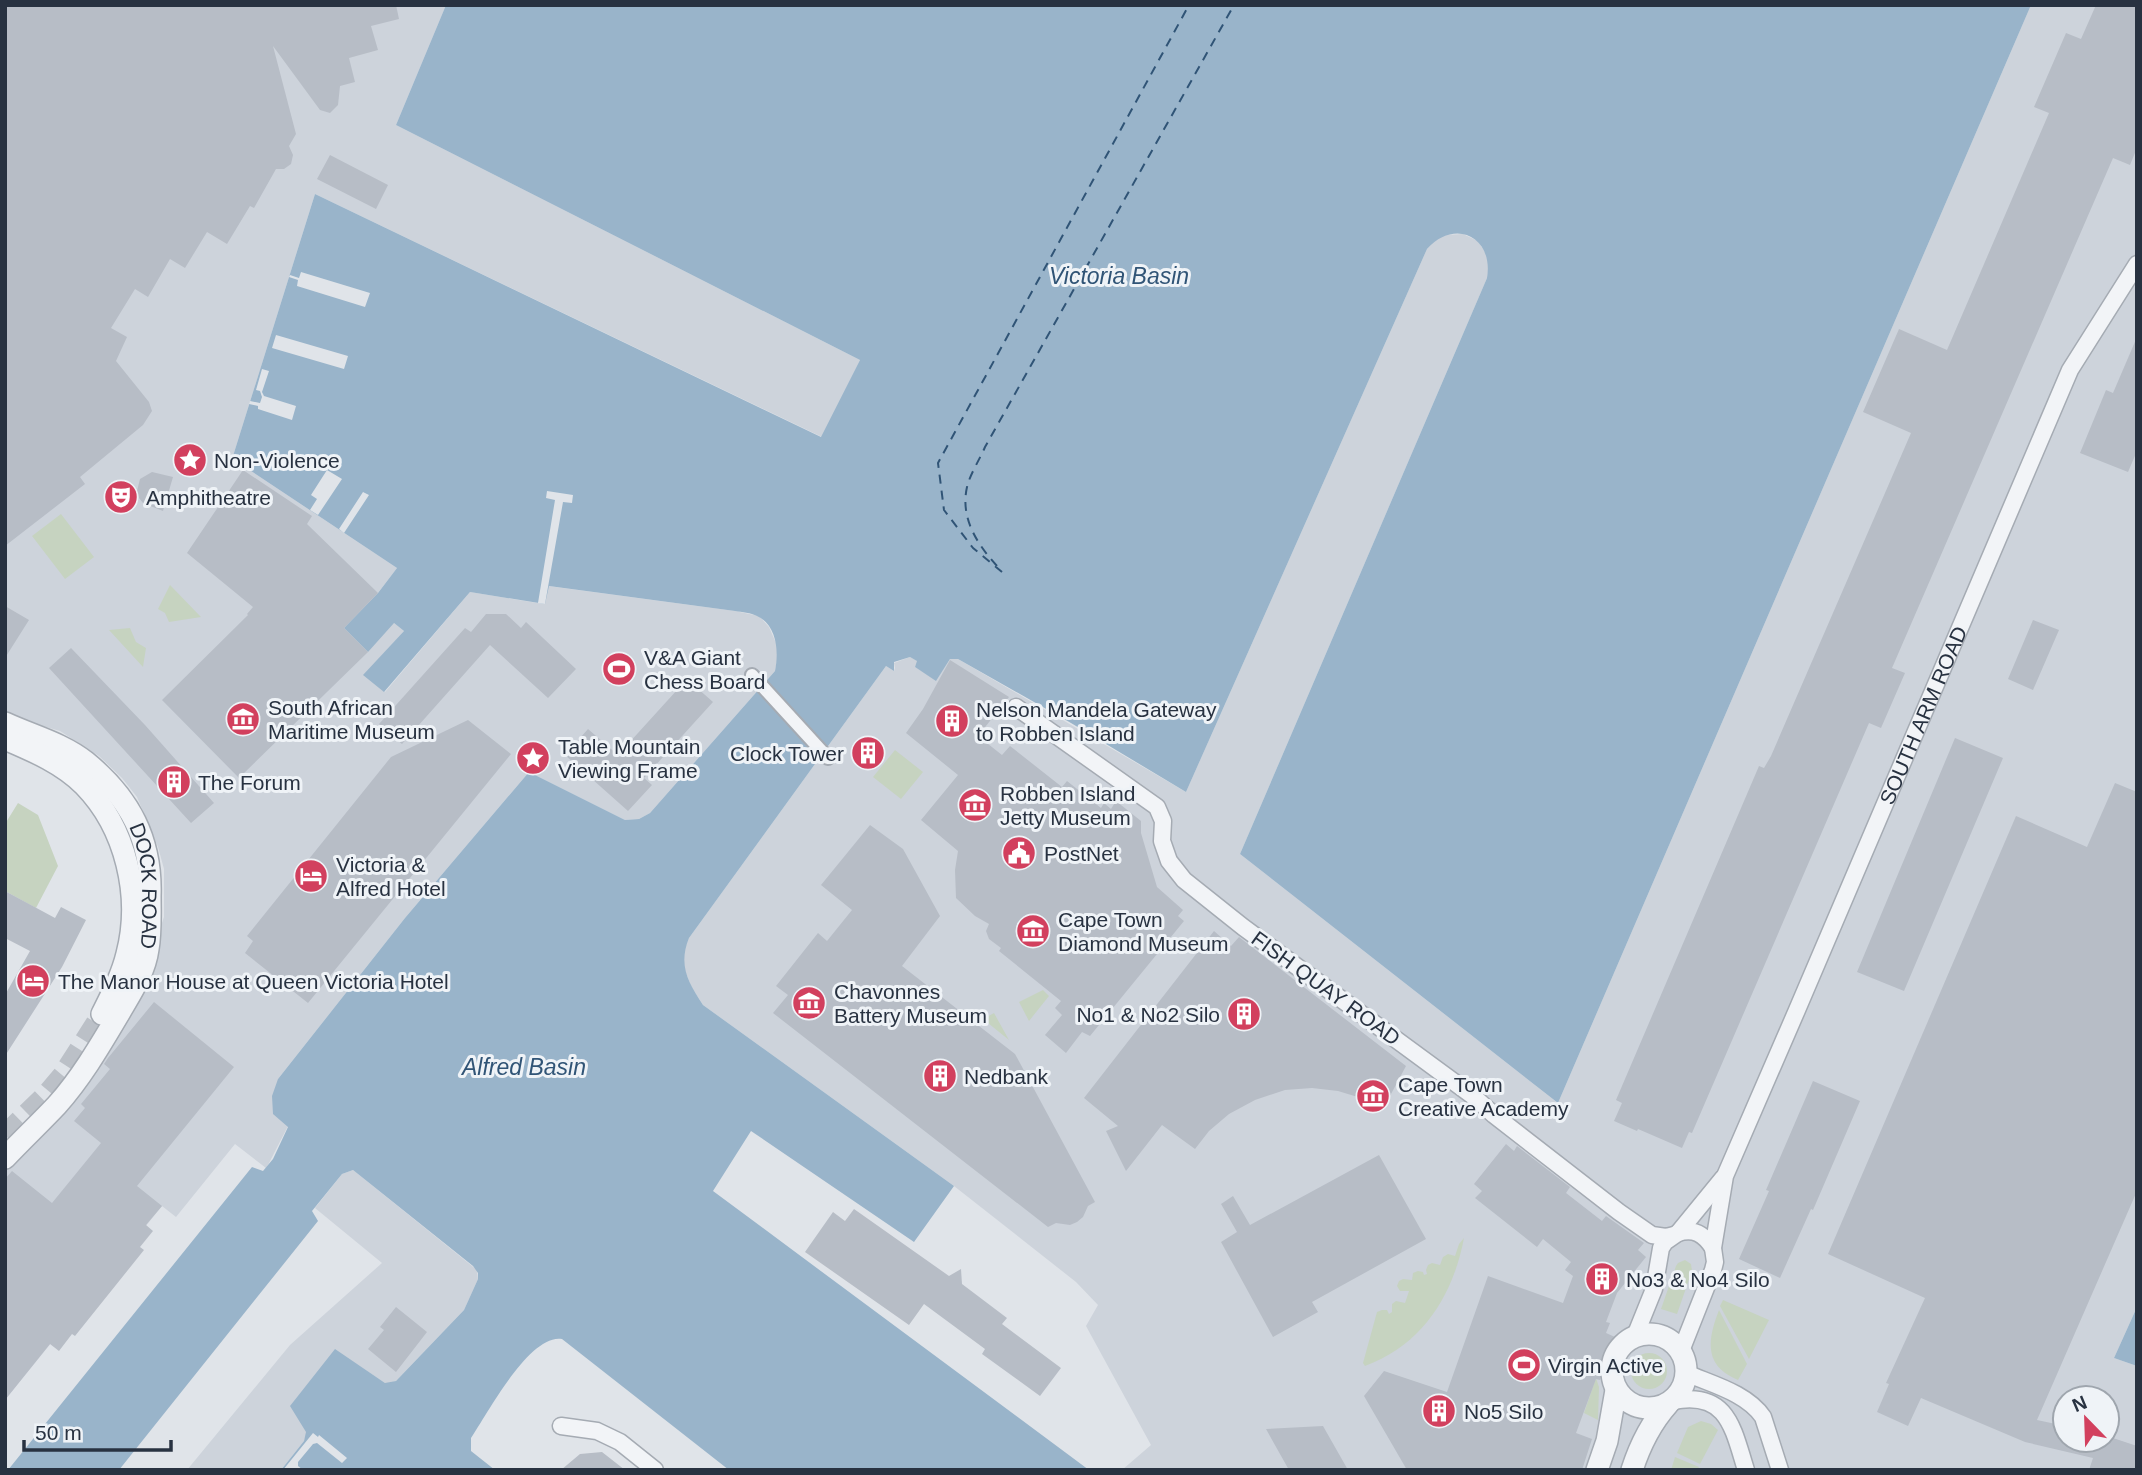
<svg xmlns="http://www.w3.org/2000/svg" width="2142" height="1475" font-family="Arial,sans-serif">
<style>
.built{fill:#cdd3db;fill-rule:evenodd}
.green{fill:#c6d3c0}
.water{fill:#99b4ca}
.pier{fill:#e0e4e9}
.lines{fill:none;stroke-linecap:round;stroke-linejoin:round}
.ferry{stroke:#305476;stroke-width:2;stroke-dasharray:9 7;stroke-linecap:butt}
.building{fill:#b7bdc6}
.tertiary-tunnel{stroke:#bbc0c7;stroke-width:21;stroke-dasharray:21 10;stroke-linecap:butt}
.pedestrian-casing{stroke:#a5abb3;stroke-width:16}
.minor-casing{stroke:#a5abb3;stroke-width:19}
.tertiary-casing{stroke:#a5abb3;stroke-width:24}
.pedestrian{stroke:#f2f4f7;stroke-width:12}
.minor{stroke:#f2f4f7;stroke-width:16}
.tertiary{stroke:#f2f4f7;stroke-width:21}
.labels{text-anchor:middle;dominant-baseline:central;stroke-width:6;stroke-linejoin:round;paint-order:stroke}
.poi-label{font-size:21px;fill:#283241;stroke:#eff3f7;text-anchor:start}
.street-label{font-size:21px;fill:#283241;stroke:#eff3f7}
.water-label{font-size:23px;font-style:italic;fill:#305476;stroke:#eff3f7}
</style>
<rect width="100%" height="100%" fill="#e0e4e9"/>
<path class="built" d="M5 5H446L396 125 860 360 822 437 315 194 233 456 245 467 397 568 378 593 394 623 404 631 364 675 385 692 470 592 544 604 548 586 735 611 759 616 769 627 776 643 778 656 775 671 650 813 639 819 625 820 529 772 405 918 278 1079 288 1126 268 1165 266 1168 235 1144 176 1217 162 1206 5 1400V1164L145 973 164 917V869L158 847 137 797 122 778 99 756 60 731 5 715Z
M2031 5H2137V1307L2114 1358 2137 1366V1470H1122L1151 1445 1086 1326 1098 1305 1076 1282 954 1186 703 1005 692 988 683 966 684 950 689 938 886 666 894 671 895 668 894 663 910 657 918 661 915 667 936 680 950 659H958L1186 792 1427 249 1434 241 1444 235 1463 234 1478 241 1488 257 1489 268 1487 278 1240 854 1558 1103ZM2065 1398H2107V1440H2065Z
M353 1170 477 1270 478 1279 464 1310 396 1381 390 1383H385L335 1350 304 1441 281 1470H187L290 1345 382 1263 315 1208 342 1174Z"/>
<path class="green" d="M61 514 94 557 65 579 32 536Z
M170 585 201 617 169 622 165 613 158 609Z
M130 628 136 642 146 648 143 667 109 630Z
M895 750 923 772 901 799 873 777Z
M18 803 38 815 58 866 36 908 5 891V824Z
M1043 990 1049 996 1029 1021 1019 1002Z
M994 1013 1009 1040 983 1019Z
M1464 1238C1453 1296 1422 1345 1365 1366L1363 1363 1377 1312 1382 1310H1387L1389 1314 1392 1312V1304L1396 1301 1405 1303 1409 1291H1400L1397 1286 1399 1281 1403 1279 1412 1280 1413 1273 1418 1271 1423 1272 1424 1275 1427 1274 1426 1270 1428 1265 1432 1263 1440 1265 1443 1257 1448 1254 1455 1256 1459 1244Z
M1685 1260 1691 1264 1692 1271 1677 1314 1661 1309 1676 1266 1678 1263Z
M1723 1300 1769 1320 1749 1359 1720 1306Z
M1719 1310 1747 1364 1738 1380C1704 1366 1707 1341 1719 1310Z
M1631 1371a18 18 0 1 1 36 0a18 18 0 1 1-36 0Z
M1596 1378 1599 1387 1598 1420 1584 1413Z
M1701 1421 1711 1424 1718 1430 1700 1464 1677 1453 1688 1427Z
M1675 1457 1699 1467 1697 1470H1671Z"/>
<path class="water" d="M446 5H2031L1558 1103 1240 854 1487 278C1494 237 1455 218 1427 249L1186 792 1071 723 958 659H950L936 681 915 667 917 661 910 657 894 662V671L886 666 689 938C678 965 688 982 703 1005L954 1186 914 1242 751 1131 713 1191 1089 1470H729L562 1339C530 1333 487 1414 471 1438V1451L495 1470H281L304 1441 306 1432 290 1406 335 1349 385 1383 396 1381 464 1310 478 1279V1273L473 1266 353 1170 342 1174 312 1211 318 1221 119 1470H8L252 1167 263 1171 273 1159 288 1127 273 1114 272 1096 278 1079 405 918 529 772 625 820 639 819 650 813 775 671C779 652 777 625 757 616 751 613 742 612 735 611L549 586 545 604 470 592 384 692 363 675 404 631 394 623 368 652 344 628 378 593 397 568 245 467 233 456 315 194 821 437 860 360 396 125Z
M2137 1307V1366L2114 1358Z"/>
<path class="pier" d="M301 272 370 293 365 307 297 286 298 280 289 277 290 275 299 278Z
M276 335 348 356 344 369 272 348Z
M262 369 269 371 262 392 264 396 296 406 292 420 258 409V406L249 404 250 401 260 403 262 397 260 391 256 390Z
M327 470 342 479 318 515 310 510 317 499 311 495Z
M547 491 573 495 572 503 563 502 545 604 538 603 555 500 546 498Z
M363 492 369 495 344 533 339 529Z
M313 1433 318 1437 319 1435 347 1458 342 1463 317 1443 313 1444 298 1462V1466L303 1470H283Z"/>
<g class="lines">
<path class="ferry" d="M997 566C977 544 960 518 967 487 970 474 980 459 985 447L1234 5
M1002 572 973 548 944 510 938 463 1189 5"/>
</g>
<path class="building" d="M5 5H396L399 19 371 26 378 50 349 58 355 82 340 86 338 105 330 113 320 110 273 46 296 134 289 146 293 155 291 164 284 169H276L254 208 250 206 227 244 207 232 185 268 170 259 148 297 135 289 111 328 127 337 116 361 149 402 152 411 143 425 80 477 85 484 5 546Z
M2096 5H2137V148L2130 165 2113 158 1892 668 1905 673 1881 728 1869 723 1692 1133 1689 1132 1682 1148 1638 1129 1637 1131 1614 1121 1622 1103 1616 1100 1759 766 1764 768 1771 756 1911 433 1863 412 1899 329 1947 350 2049 113 2034 107 2066 33 2081 39Z
M330 155 388 185 376 209 317 179Z
M2137 337V451L2128 472 2080 453 2106 390 2113 393Z
M243 470 312 516 307 524 378 593 344 628 368 652 239 778 162 700 248 615 247 614 253 607 187 553Z
M152 472 173 477 163 511 143 503 139 498 137 491 140 479Z
M5 606 29 620 5 658Z
M486 614H506L521 628 526 622 576 669 548 698 490 645 402 744 379 724 465 628 471 632Z
M2033 620 2059 630 2033 690 2008 679Z
M71 648 145 725 214 803 191 823 49 668Z
M950 660 1009 697 978 736 1002 755 1010 746 1062 787 1067 781 1101 808 1104 803 1111 809 1116 801 1141 821V833L1157 887 1183 910 1178 916 1184 921 1090 1036 1082 1032 1066 1053 1045 1035 1062 1015 1055 1008 1061 1001 999 951 1001 948 989 939 986 931 989 924 975 916 956 898 955 870 958 851 921 820 958 775 906 733 923 709Z
M687 679 713 702 644 778 652 785 628 811 565 755 588 729 618 755Z
M468 720 511 754 308 1003 245 953 253 941 247 936 391 757Z
M1955 738 2003 758 1904 991 1857 972Z
M855 753a13 13 0 1 1 26 0a13 13 0 1 1-26 0Z
M2115 783 2137 792V1191L2037 1420 2065 1426V1440H2107V1436L2137 1446V1470H2089L2093 1458 2025 1442 1921 1398 1908 1426 1877 1412 1889 1384 1886 1383 1925 1298 1828 1254 2016 816 2087 847Z
M870 825 903 849 940 916 902 966 1015 1054 1095 1202 1088 1206 1083 1217 1077 1222 1070 1225 1056 1223 1048 1227 773 1013 788 995 776 986 818 933 827 941 852 910 821 885Z
M5 891 55 918 61 907 86 920 62 967 5 1056V995L30 951 5 938Z
M1214 931 1231 946 1239 937 1406 1066 1383 1109 1361 1098 1338 1091 1312 1088 1285 1090 1255 1100 1229 1114 1209 1131 1195 1149 1162 1125 1126 1171 1106 1131 1118 1126 1084 1098Z
M154 1002 234 1067 137 1186 162 1206 146 1225 153 1231 140 1247 144 1250 75 1336 72 1334 59 1351 50 1344 5 1400V1179L12 1171 52 1203 101 1143 74 1121 85 1108 81 1104 110 1069 104 1064 108 1058Z
M1813 1081 1860 1101 1813 1210 1811 1209 1780 1278 1739 1259 1769 1191 1766 1190Z
M1506 1144 1514 1151 1517 1146 1570 1187 1566 1193 1602 1221 1606 1216 1644 1243 1638 1250 1646 1257 1617 1293 1606 1322 1610 1323 1606 1333 1615 1337 1600 1380 1596 1379 1576 1433 1592 1439 1582 1470H1407L1364 1396 1384 1371 1447 1392 1488 1276 1563 1303 1573 1276 1565 1270 1571 1262 1543 1239 1537 1247 1475 1198 1482 1191 1474 1184Z
M1379 1155 1426 1239 1312 1302 1318 1312 1273 1337 1221 1242 1237 1232 1221 1204 1233 1196 1250 1225Z
M854 1209 949 1276 961 1269 962 1284 1007 1318 1002 1324 1061 1368 1040 1396 982 1354 985 1349 924 1304 909 1325 805 1252 833 1212 845 1221Z
M396 1307 427 1332 396 1372 368 1349 384 1330 380 1327Z
M1323 1426 1348 1470H1289L1266 1429Z
M602 1452 625 1470H561L580 1454Z"/>
<g class="lines">
<path class="tertiary-tunnel" d="M5 1135 47 1094 63 1075 102 1014"/>
<g class="pedestrian-casing">
<path id="pedestrian" d="M752 675 828 758"/>
</g>
<g class="minor-casing">
<g id="minor">
<path d="M1016 707 1157 807 1163 821 1162 841 1169 861 1184 880 1243 927 1473 1096 1494 1115 1619 1212 1652 1235 1666 1237 1674 1235"/>
<path d="M1678 1233C1694 1228 1704 1234 1713 1248"/>
<path d="M1635 1336 1654 1289 1661 1248 1665 1242 1678 1233 1723 1178"/>
<path id="s1" d="M1681 1351 1713 1270 1715 1262 1713 1248 1725 1176 1797 1010 2070 370 2137 264"/>
<path d="M1686 1373C1711 1384 1747 1393 1763 1417L1780 1470"/>
<path d="M1673 1401C1728 1390 1733 1429 1746 1470"/>
<path d="M561 1426 597 1431 620 1442 655 1470"/>
</g>
</g>
<g class="tertiary-casing">
<g id="tertiary">
<path id="s2" d="M5 723C33 736 62 743 86 762 130 798 152 840 150 896 150 913 151 932 148 949 145 972 131 993 120 1012 101 1044 82 1077 57 1105 40 1123 22 1140 5 1158"/>
<path d="M5 739C33 751 62 763 84 785 126 828 142 896 127 954 122 975 112 994 102 1014"/>
<circle cx="1649" cy="1371" r="37"/>
<path d="M1597 1470 1607 1441 1616 1390"/>
<path d="M1632 1470C1640 1445 1651 1423 1668 1404"/>
</g>
</g>
<use href="#pedestrian" class="pedestrian"/>
<use href="#minor" class="minor"/>
<use href="#tertiary" class="tertiary"/>
</g>
<defs>
<g id="sight-disc" transform="scale(1.75)"><circle r="9.5" fill="#d2405e" stroke="#eff3f7"/><path d="M0-6L1.8-2.2L6-1.7L2.9 1.2L3.7 5.4L0 3.3L-3.7 5.4L-2.9 1.2L-6-1.7L-1.8-2.2Z" fill="#fff"/></g>
<g id="theatre-disc" transform="scale(1.75)"><circle r="9.5" fill="#d2405e" stroke="#eff3f7"/><path d="M-5-5.5Q0-4 5-5.5V0Q5 5 0 6Q-5 5-5 0ZM-3.3-2.5H-1v1.5H-3.3ZM1-2.5H3.3v1.5H1ZM-2.8 1Q0 5.5 2.8 1Z" fill="#fff"/></g>
<g id="stadium-disc" transform="scale(1.75)"><circle r="9.5" fill="#d2405e" stroke="#eff3f7"/><path d="M0-5a6.5 5 0 1 0 0 10a6.5 5 0 1 0 0-10ZM-3.5-1.8h7v3.6h-7Z" fill="#fff"/></g>
<g id="museum-disc" transform="scale(1.75)"><circle r="9.5" fill="#d2405e" stroke="#eff3f7"/><path d="M0-6L6-3V-2H-6V-3ZM-5-1h2V3h-2ZM-1-1h2V3h-2ZM3-1h2V3H3ZM-6 4H6V6H-6Z" fill="#fff"/></g>
<g id="building-disc" transform="scale(1.75)"><circle r="9.5" fill="#d2405e" stroke="#eff3f7"/><path d="M-4-6H4V6H1V3H-1V6H-4ZM-2.5-4.3h1.7v1.8h-1.7ZM.8-4.3h1.7v1.8H.8ZM-2.5-1h1.7V.8h-1.7ZM.8-1h1.7V.8H.8Z" fill="#fff"/></g>
<g id="civic-disc" transform="scale(1.75)"><circle r="9.5" fill="#d2405e" stroke="#eff3f7"/><path d="M-.6-6.5H3V-4.5H.6V-3L4-1V1h2V6H-6V1h2V-1L-.6-3ZM-1.2 2.5V6h2.4V2.5Z" fill="#fff"/></g>
<g id="hotel-disc" transform="scale(1.75)"><circle r="9.5" fill="#d2405e" stroke="#eff3f7"/><path d="M-6-4.5h1.5V1H6V5H4.5V3h-9V5H-6ZM-4 0a1.8 1.8 0 1 1 3.6 0ZM.5 0V-2.5h3Q6-2.5 6 0Z" fill="#fff"/></g>
</defs>
<g fill-rule="evenodd">
<use href="#sight-disc" x="190" y="460"/>
<use href="#theatre-disc" x="121" y="497"/>
<use href="#stadium-disc" x="619" y="669"/>
<use href="#museum-disc" x="243" y="719"/>
<use href="#building-disc" x="952" y="721"/>
<use href="#building-disc" x="868" y="753"/>
<use href="#sight-disc" x="533" y="758"/>
<use href="#building-disc" x="174" y="782"/>
<use href="#museum-disc" x="975" y="805"/>
<use href="#civic-disc" x="1019" y="853"/>
<use href="#hotel-disc" x="311" y="876"/>
<use href="#museum-disc" x="1033" y="931"/>
<use href="#hotel-disc" x="33" y="981"/>
<use href="#museum-disc" x="809" y="1003"/>
<use href="#building-disc" x="1244" y="1014"/>
<use href="#building-disc" x="940" y="1076"/>
<use href="#museum-disc" x="1373" y="1096"/>
<use href="#building-disc" x="1602" y="1279"/>
<use href="#stadium-disc" x="1524" y="1365"/>
<use href="#building-disc" x="1439" y="1411"/>
</g>
<g class="labels">
<g class="poi-label">
<text x="214" y="460">Non-Violence</text>
<text x="146" y="497">Amphitheatre</text>
<text x="644" y="657">V&amp;A Giant<tspan x="644" dy="24">Chess Board</tspan></text>
<text x="268" y="707">South African<tspan x="268" dy="24">Maritime Museum</tspan></text>
<text x="976" y="709">Nelson Mandela Gateway<tspan x="976" dy="24">to Robben Island</tspan></text>
<text x="558" y="746">Table Mountain<tspan x="558" dy="24">Viewing Frame</tspan></text>
<text x="844" y="753" text-anchor="end">Clock Tower</text>
<text x="198" y="782">The Forum</text>
<text x="1000" y="793">Robben Island<tspan x="1000" dy="24">Jetty Museum</tspan></text>
<text x="1044" y="853">PostNet</text>
<text x="336" y="864">Victoria &amp;<tspan x="336" dy="24">Alfred Hotel</tspan></text>
<text x="1058" y="919">Cape Town<tspan x="1058" dy="24">Diamond Museum</tspan></text>
<text x="58" y="981">The Manor House at Queen Victoria Hotel</text>
<text x="834" y="991">Chavonnes<tspan x="834" dy="24">Battery Museum</tspan></text>
<text x="1220" y="1014" text-anchor="end">No1 &amp; No2 Silo</text>
<text x="964" y="1076">Nedbank</text>
<text x="1398" y="1084">Cape Town<tspan x="1398" dy="24">Creative Academy</tspan></text>
<text x="1626" y="1279">No3 &amp; No4 Silo</text>
<text x="1548" y="1365">Virgin Active</text>
<text x="1464" y="1411">No5 Silo</text>
</g>
<g class="street-label">
<text stroke="none"><textPath href="#s1" startOffset="684">SOUTH ARM ROAD</textPath></text>
<text stroke="none"><textPath href="#s2" startOffset="234">DOCK ROAD</textPath></text>
<text transform="translate(1326 988) rotate(36)">FISH QUAY ROAD</text>
</g>
<g class="water-label">
<text x="1119" y="276">Victoria Basin</text>
<text x="524" y="1067">Alfred Basin</text>
</g>
</g>
<rect width="2142" height="1475" fill="none" stroke="#283241" stroke-width="14"/>
<g transform="translate(2086 1419) rotate(337)"><circle r="33" fill="#eff3f7" stroke="#9fa6ae" stroke-width="2"/>
<path d="M0-5L12 26L0 18L-12 26Z" fill="#d2405e"/>
<text y="-10" font-size="19" font-weight="bold" text-anchor="middle" fill="#283241">N</text>
</g>
<path d="M24 1440v10h147v-10" fill="none" stroke="#283241" stroke-width="3.5"/>
<text x="35" y="1440" font-size="21" fill="#283241" stroke="#eff3f7" stroke-width="5" paint-order="stroke">50 m</text>
</svg>
